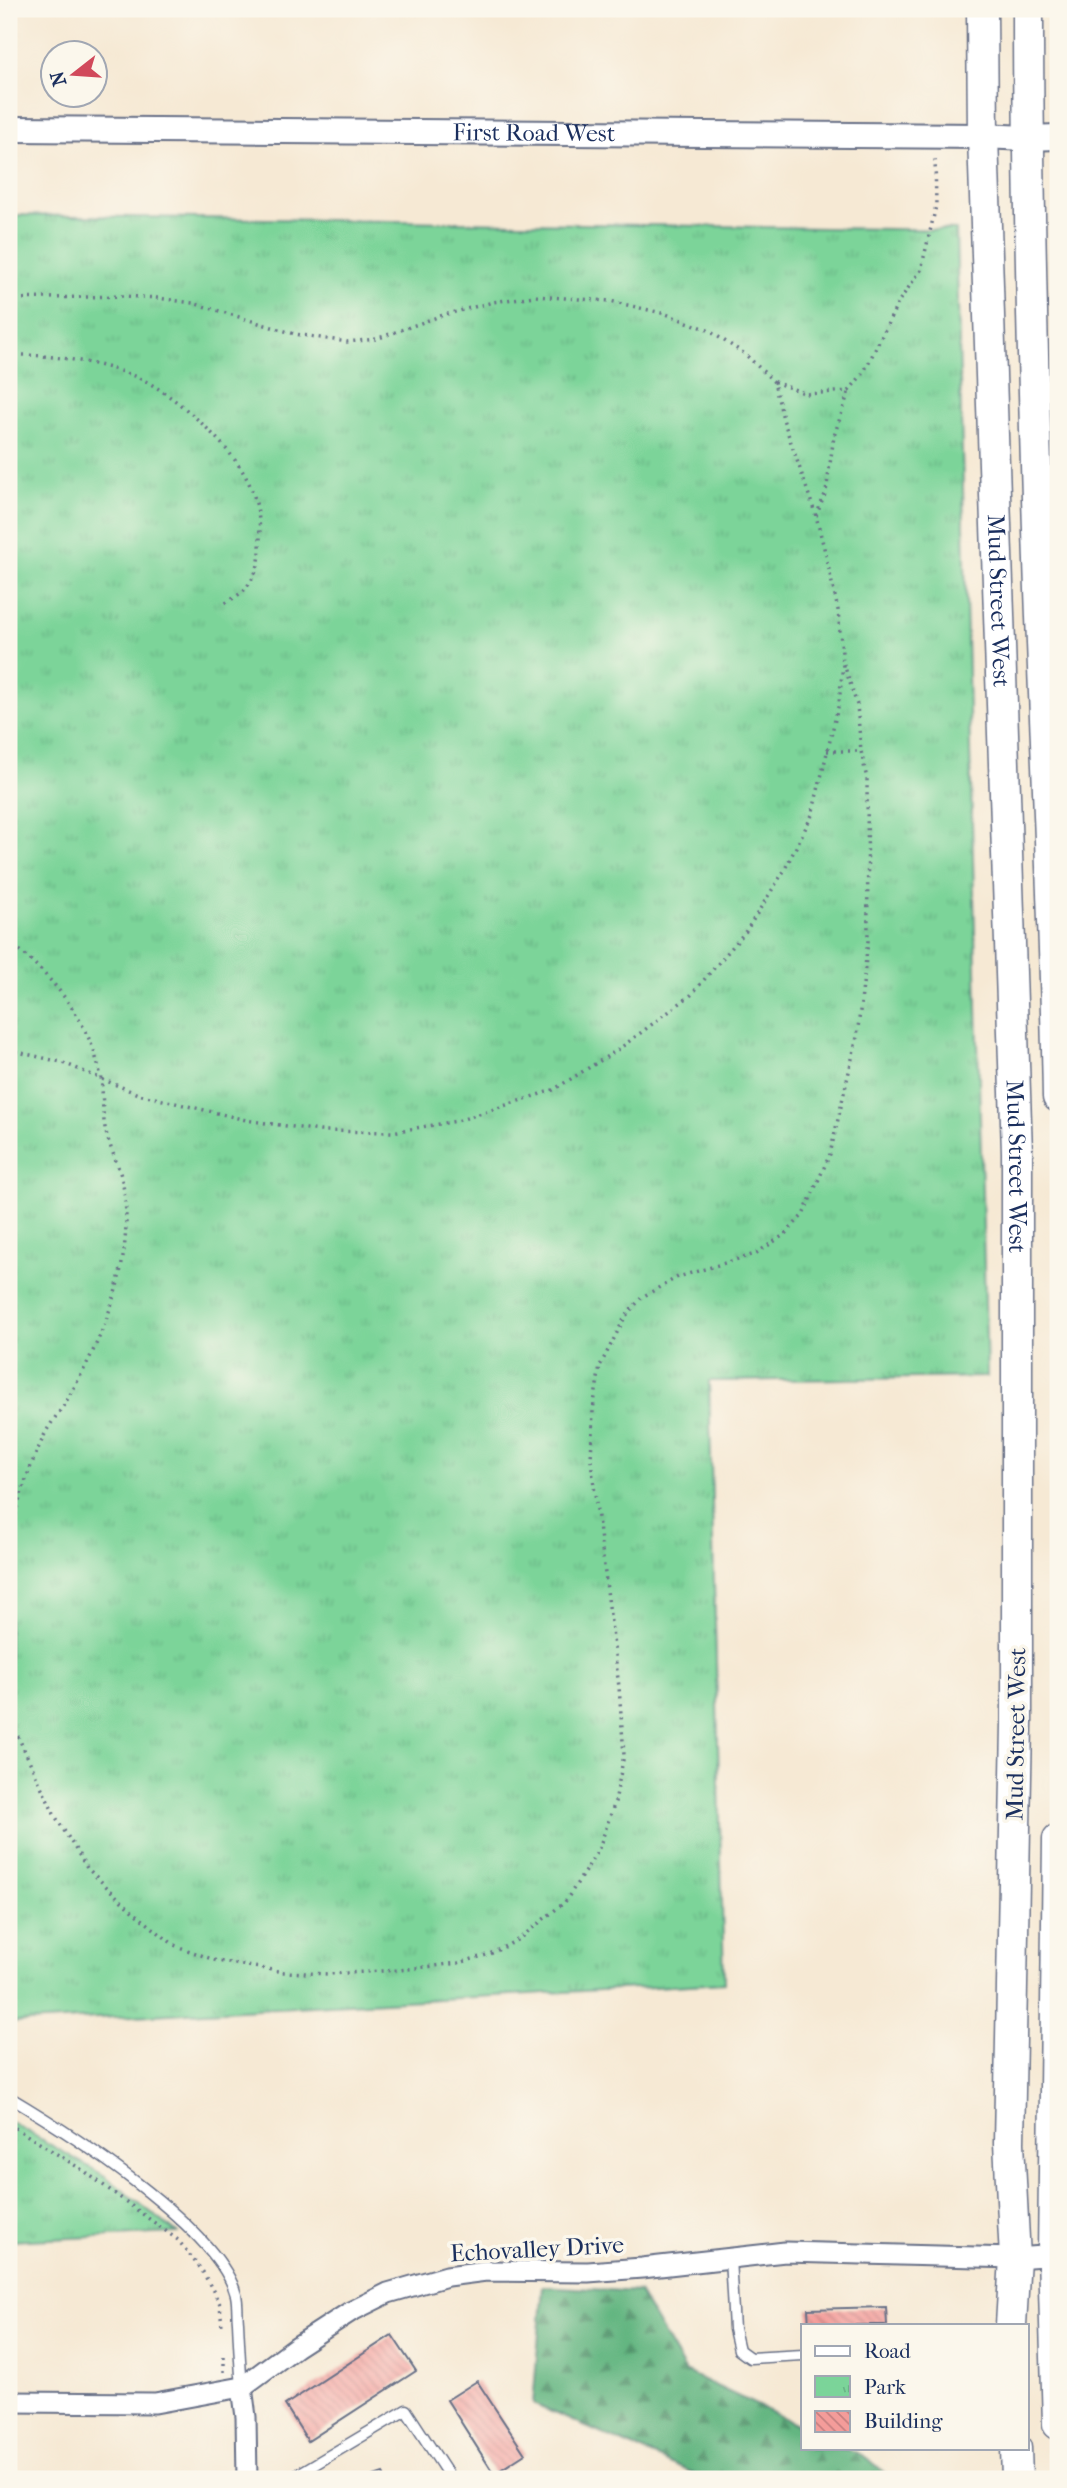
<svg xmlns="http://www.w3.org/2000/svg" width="1067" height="2488" font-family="'IM FELL French Canon',serif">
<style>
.forest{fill:url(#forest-firs);stroke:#407270;stroke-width:2}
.park{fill:url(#park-tufts);stroke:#4b827c;stroke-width:2}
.building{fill:url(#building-back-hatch)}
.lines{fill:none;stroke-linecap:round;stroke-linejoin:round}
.service-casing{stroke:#687087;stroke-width:13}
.minor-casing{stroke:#687087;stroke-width:23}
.tertiary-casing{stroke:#687087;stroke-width:28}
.primary-casing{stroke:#687087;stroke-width:33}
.path{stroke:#687087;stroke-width:3.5;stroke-dasharray:2 5;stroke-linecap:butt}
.service{stroke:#fff;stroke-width:10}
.minor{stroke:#fff;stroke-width:19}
.tertiary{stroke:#fff;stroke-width:24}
.primary{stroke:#fff;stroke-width:30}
.labels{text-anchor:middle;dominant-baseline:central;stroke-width:7;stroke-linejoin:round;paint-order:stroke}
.street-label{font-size:24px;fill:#1b2f5e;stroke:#fbf7ec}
</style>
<defs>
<pattern id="forest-firs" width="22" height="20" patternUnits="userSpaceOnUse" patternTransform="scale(1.75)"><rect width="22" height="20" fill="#64b681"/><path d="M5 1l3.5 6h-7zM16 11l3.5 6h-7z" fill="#52946d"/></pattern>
<pattern id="park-tufts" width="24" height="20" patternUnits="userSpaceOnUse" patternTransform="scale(1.75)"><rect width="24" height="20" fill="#7bd499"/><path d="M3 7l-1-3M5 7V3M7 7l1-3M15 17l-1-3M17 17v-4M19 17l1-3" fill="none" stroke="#6ab686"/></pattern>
<pattern id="building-back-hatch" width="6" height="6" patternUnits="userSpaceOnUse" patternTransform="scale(1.75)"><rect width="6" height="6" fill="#f49c9a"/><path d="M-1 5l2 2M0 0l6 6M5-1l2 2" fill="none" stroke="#c58081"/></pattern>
</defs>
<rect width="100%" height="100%" fill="#fbf7ec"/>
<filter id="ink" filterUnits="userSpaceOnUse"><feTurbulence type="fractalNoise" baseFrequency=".0143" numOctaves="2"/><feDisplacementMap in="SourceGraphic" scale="14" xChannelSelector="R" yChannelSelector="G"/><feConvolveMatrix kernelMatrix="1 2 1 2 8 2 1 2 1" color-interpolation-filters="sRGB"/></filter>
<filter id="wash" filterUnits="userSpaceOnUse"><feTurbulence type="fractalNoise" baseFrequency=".00686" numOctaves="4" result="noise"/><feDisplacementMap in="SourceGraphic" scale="28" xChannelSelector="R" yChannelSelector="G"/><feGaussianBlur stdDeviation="1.57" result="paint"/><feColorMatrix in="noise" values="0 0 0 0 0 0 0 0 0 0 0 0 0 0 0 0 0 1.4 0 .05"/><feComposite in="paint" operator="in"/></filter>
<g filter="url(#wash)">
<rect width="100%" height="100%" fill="#f6e9d4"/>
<path class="forest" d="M543 2286 639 2292 686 2372 803 2427V2448C847 2448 859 2445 890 2479H707L533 2404Z"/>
<path class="park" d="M9 215 956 230 987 1377 709 1381 724 1983 9 2023Z
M9 2121 105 2176 177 2233 9 2241Z"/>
<g id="blocks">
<path class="building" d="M886 2307 887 2325H809L808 2309Z
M392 2335 416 2371 308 2441 285 2405Z
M477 2381 525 2454 494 2474 447 2400Z
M383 2473 385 2479H365Z"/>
</g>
</g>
<g filter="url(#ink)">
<use href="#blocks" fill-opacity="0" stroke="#687087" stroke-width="2"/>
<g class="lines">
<g class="service-casing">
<path id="service" d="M9 2097C68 2132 219 2228 236 2295 238 2304 237 2314 238 2322 239 2344 240 2365 242 2387
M730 2258 734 2329 739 2350 750 2358 803 2355
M290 2479 406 2410 451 2479"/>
</g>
<g class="minor-casing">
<path id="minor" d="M242 2387 246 2417 247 2479
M9 2402 155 2403 242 2387 296 2347 350 2312 388 2293 447 2276 486 2271 588 2272 642 2268 785 2252 1015 2258 1058 2255"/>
</g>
<g class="tertiary-casing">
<g id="tertiary">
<path id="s1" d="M9 129 983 136 1028 138 1058 137"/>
</g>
</g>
<g class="primary-casing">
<g id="primary">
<path id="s2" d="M982 9 983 136 1017 1152V1724L1009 2143 1015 2258 1011 2325"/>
<path d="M1028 9C1028 193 1033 377 1039 561 1045 740 1055 918 1058 1097"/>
<path d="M1058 1839 1053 2255 1058 2424"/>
<path d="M1016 2448 1017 2479"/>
</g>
</g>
<path class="path" d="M9 299 123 296 158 298 193 303 295 334 347 342 376 339 440 316 493 302 534 296 610 301 666 314 706 329 745 354 774 382 783 419 816 516 826 556 838 610 843 664 839 703 812 815 784 871 746 931 691 995 619 1049 553 1090 457 1121 392 1132 320 1131 246 1120 138 1094 61 1062 9 1050
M9 355C50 354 100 362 139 378 175 394 237 450 251 488 258 505 260 522 260 540 261 559 258 574 245 589 240 595 230 600 224 604
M774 382 807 394 849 391 864 372 899 301 921 270 936 206 935 156
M816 516 826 492 834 436 849 391
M827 751H861
M9 941C53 978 90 1019 101 1078 103 1092 102 1107 104 1121 106 1140 116 1158 121 1176 127 1200 127 1226 124 1250 118 1299 96 1350 71 1393 63 1409 50 1422 43 1438 26 1474 13 1514 9 1554
M9 1717 54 1814 87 1868 131 1910 174 1945 217 1961 284 1972 329 1974 399 1970 459 1963 490 1954 519 1939 565 1902 598 1851 615 1802 624 1755 619 1687 591 1461 593 1410 600 1366 625 1317 642 1297 678 1277 755 1254 784 1235 803 1215 830 1154 857 1037 868 941 867 779 861 751 857 705 844 664
M9 2124 84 2171 178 2240 203 2272 220 2304 222 2327
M224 2356V2373"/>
<use href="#service" class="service"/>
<use href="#minor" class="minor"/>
<use href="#tertiary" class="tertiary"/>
<use href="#primary" class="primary"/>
</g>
</g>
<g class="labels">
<g class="street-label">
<text stroke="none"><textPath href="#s1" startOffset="525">First Road West</textPath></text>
<text stroke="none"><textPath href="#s2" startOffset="592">Mud Street West</textPath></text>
<text stroke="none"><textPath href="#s2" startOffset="1158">Mud Street West</textPath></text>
<text transform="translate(1016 1734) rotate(-89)">Mud Street West</text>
<text transform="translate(537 2249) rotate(-3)">Echovalley Drive</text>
</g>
</g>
<rect width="1067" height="2488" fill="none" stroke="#fbf7ec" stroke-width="35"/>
<rect x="801" y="2324" width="228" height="126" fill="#fbf7ec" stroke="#a1a7b3" stroke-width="2"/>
<rect x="815" y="2346" width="35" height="10" fill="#ffffff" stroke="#a1a7b3" stroke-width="2"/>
<text x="864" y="2358" font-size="21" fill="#1b2f5e">Road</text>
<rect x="815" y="2376" width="35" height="21" fill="url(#park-tufts)" stroke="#a1a7b3" stroke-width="2"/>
<text x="864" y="2394" font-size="21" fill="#1b2f5e">Park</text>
<rect x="815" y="2411" width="35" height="21" fill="url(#building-back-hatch)" stroke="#a1a7b3" stroke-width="2"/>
<text x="864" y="2428" font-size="21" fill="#1b2f5e">Building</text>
<g transform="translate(74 74) rotate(253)"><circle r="33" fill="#fbf7ec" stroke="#a1a7b3" stroke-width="2"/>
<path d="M0-5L12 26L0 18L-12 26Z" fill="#d1495b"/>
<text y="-10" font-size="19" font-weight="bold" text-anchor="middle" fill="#1b2f5e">N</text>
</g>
</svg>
